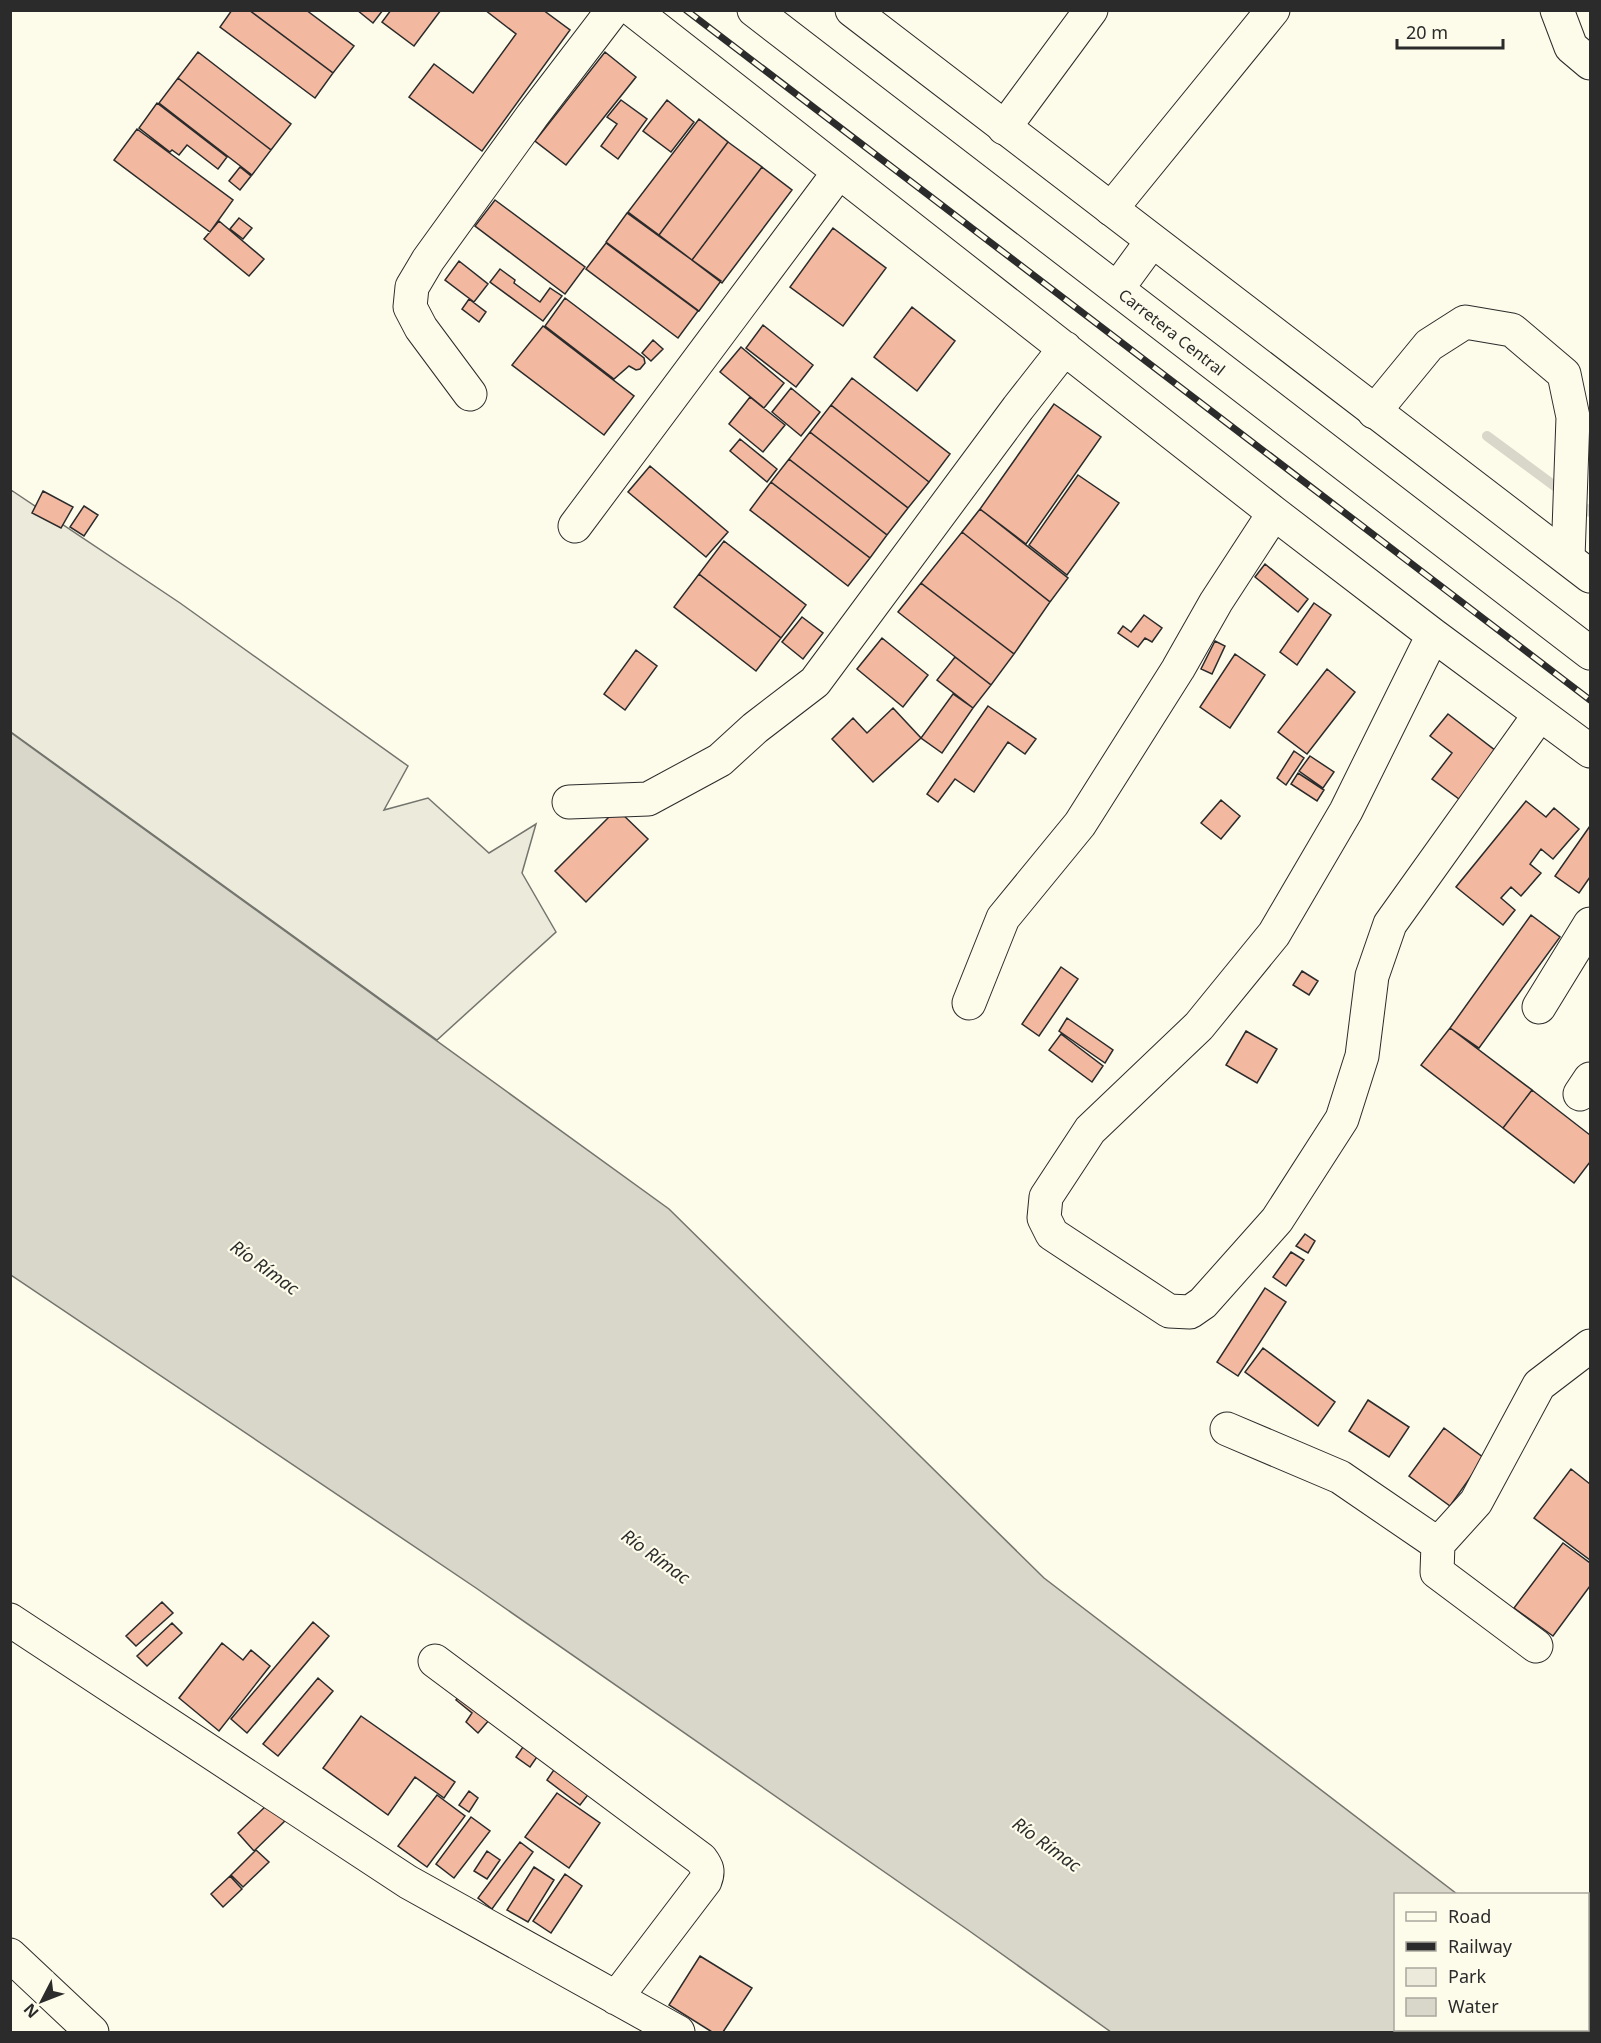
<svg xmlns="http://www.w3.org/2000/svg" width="1601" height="2043" font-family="'Noto Sans',sans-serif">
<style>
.green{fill:#ecebdb;stroke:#74746e;stroke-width:1.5}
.water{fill:#d8d7c9;stroke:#74746e;stroke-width:1.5}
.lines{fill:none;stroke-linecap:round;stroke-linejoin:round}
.stream{stroke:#d8d7c9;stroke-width:10}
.building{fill:#f2b8a0;stroke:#2b2b2b;stroke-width:1.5}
.minor-casing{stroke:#2b2b2b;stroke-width:35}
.highway-casing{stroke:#2b2b2b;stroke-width:35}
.minor{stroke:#fdfbea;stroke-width:33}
.highway{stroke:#fdfbea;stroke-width:33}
.rail-casing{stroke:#2b2b2b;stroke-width:7}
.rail{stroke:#fdfbea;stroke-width:4.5;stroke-dasharray:14;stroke-linecap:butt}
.labels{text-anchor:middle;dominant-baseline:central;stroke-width:4.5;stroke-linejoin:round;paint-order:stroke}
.street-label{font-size:16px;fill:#2b2b2b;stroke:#fdfbea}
.water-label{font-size:18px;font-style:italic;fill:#2b2b2b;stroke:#fdfbea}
</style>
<rect width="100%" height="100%" fill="#fdfbea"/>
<path class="green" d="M11 490 180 603 408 766 384 810 428 798 489 853 536 824 522 873 556 932 437 1040 11 732Z"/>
<path class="water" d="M10 732 669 1209 1044 1578 1457 1894H1396V2030H1588V1954L1590 1955V2032H1111L968 1930 476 1588 11 1275Z"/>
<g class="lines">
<path class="stream" d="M1487 436 1556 487
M1585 508 1590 512"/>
</g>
<path class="building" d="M232 10H249L333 73 315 98 220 27Z
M249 10H306L354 46 333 73Z
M357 10H383L373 23Z
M391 10H441L414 46 382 22Z
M485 10H543L570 30 482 151 409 97 434 64 473 93 516 34Z
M198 52 291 124 271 150 178 78Z
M605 52 636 77 566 165 535 141Z
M178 78 271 150 252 175 159 103Z
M621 100 647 119 618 159 601 146 617 124 607 117Z
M667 100 694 122 671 152 643 131Z
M157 103 227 157 218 169 187 145 179 155 172 150 170 152 139 128Z
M699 119 728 142 659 235 628 212Z
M137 129 233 200 210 232 114 160Z
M728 142 762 167 692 260 659 235Z
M240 167 251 176 240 190 229 181Z
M762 167 792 190 722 283 692 260Z
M495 200 585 267 565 294 475 226Z
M627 213 721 281 699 311 606 242Z
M239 218 252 228 243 239 230 229Z
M219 221 264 259 249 276 204 239Z
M833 228 886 268 843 326 790 287Z
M606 243 698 311 678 338 586 269Z
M459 261 488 284 474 302 445 280Z
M500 269 515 280 514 283 540 302 550 288 562 296 543 321 490 282Z
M565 298 644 358 645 363 640 369 636 370 629 366 614 379 545 326Z
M469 299 486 312 479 322 462 309Z
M912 307 955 341 917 391 874 357Z
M763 325 813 365 796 387 746 348Z
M543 326 634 396 604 435 512 365Z
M653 340 663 349 651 361 642 353Z
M741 347 784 383 764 408 720 372Z
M852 378 950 454 929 482 831 405Z
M791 388 820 412 801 436 772 412Z
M750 397 785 425 763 452 729 424Z
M1054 404 1101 437 1026 544 980 509Z
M831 405 929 482 908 508 810 432Z
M810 432 908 508 887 535 789 459Z
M740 439 777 469 767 482 730 451Z
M789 459 887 535 870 558 771 482Z
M650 466 728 532 706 557 628 492Z
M1078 475 1119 503 1067 575 1029 545Z
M771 482 870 558 848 586 750 510Z
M43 491 73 507 61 528 32 513Z
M84 506 98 515 84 536 70 527Z
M980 509 1068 578 1050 602 962 532Z
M962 532 1050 602 1014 654 921 583Z
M724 541 806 605 781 638 699 574Z
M1265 564 1308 599 1298 612 1255 577Z
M699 574 781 638 756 671 674 607Z
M921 583 1014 654 991 685 898 612Z
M1314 603 1331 615 1297 665 1280 652Z
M1144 615 1162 628 1152 642 1145 638 1138 647 1118 633 1123 626 1131 632Z
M802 617 823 633 803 659 782 642Z
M882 638 928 675 903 707 857 669Z
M1215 641 1225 646 1212 674 1201 669Z
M636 650 657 666 625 710 604 694Z
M1235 654 1265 675 1230 728 1200 707Z
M955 657 991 685 973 708 937 680Z
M1327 669 1355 692 1307 754 1278 732Z
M953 694 973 708 942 753 921 738Z
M988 706 1036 739 1025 754 1008 742 974 792 955 779 938 802 927 794Z
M893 708 921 738 873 782 832 739 853 718 867 733Z
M1448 714 1496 751 1459 799 1432 779 1452 753 1430 736Z
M1294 751 1304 758 1286 785 1277 778Z
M1310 756 1334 772 1323 788 1299 771Z
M1298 773 1324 790 1317 801 1291 784Z
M1221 800 1240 816 1221 839 1201 823Z
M1526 801 1546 817 1554 808 1579 829 1553 859 1541 849 1530 864 1541 873 1521 896 1511 887 1501 898 1515 910 1503 925 1456 887Z
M617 809 648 839 586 902 555 871Z
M1590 826V877L1579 893 1555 876Z
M1531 915 1560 937 1479 1048 1450 1028Z
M1061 967 1078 979 1039 1036 1022 1024Z
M1302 971 1318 981 1309 995 1293 985Z
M1067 1018 1113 1050 1105 1063 1059 1031Z
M1450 1028 1532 1090 1503 1128 1421 1065Z
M1246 1031 1277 1049 1257 1083 1226 1065Z
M1061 1034 1103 1066 1092 1082 1049 1050Z
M1532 1090 1590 1135V1162L1574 1183 1503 1128Z
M1305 1234 1315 1241 1308 1253 1296 1246Z
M1291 1252 1304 1260 1286 1286 1273 1277Z
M1265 1288 1286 1302 1238 1376 1217 1362Z
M1263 1348 1335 1402 1318 1426 1245 1372Z
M1368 1400 1409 1427 1389 1457 1349 1431Z
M1444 1428 1484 1458 1450 1506 1409 1476Z
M1571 1469 1590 1484V1560L1534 1518Z
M1563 1543 1590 1563V1586L1553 1636 1514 1608Z
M162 1602 173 1613 136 1646 126 1636Z
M313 1622 329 1636 247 1733 231 1719Z
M172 1623 182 1633 147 1666 137 1656Z
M222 1643 243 1660 251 1650 270 1666 219 1731 179 1698Z
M318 1678 333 1691 278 1756 263 1744Z
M467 1687 496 1712 478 1733 466 1722 472 1713 456 1700Z
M361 1716 455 1782 444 1798 415 1777 388 1815 323 1768Z
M532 1734 546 1744 530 1767 516 1757Z
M560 1761 594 1787 580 1805 547 1780Z
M469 1791 478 1798 469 1812 459 1805Z
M557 1793 600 1823 569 1868 525 1837Z
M437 1795 465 1816 427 1867 398 1846Z
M271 1801 288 1818 254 1851 238 1833Z
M471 1817 490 1831 454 1878 436 1864Z
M520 1842 533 1852 492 1909 478 1898Z
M256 1850 269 1862 243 1887 231 1875Z
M487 1851 500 1860 487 1879 474 1871Z
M534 1867 554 1880 528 1922 507 1910Z
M565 1874 582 1886 551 1933 533 1921Z
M230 1876 242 1889 223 1907 211 1894Z
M700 1956 752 1988 723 2032H712L669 2005Z"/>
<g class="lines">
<g class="minor-casing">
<path id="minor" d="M633 10 1274 513 1433 635 1590 751
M1557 10 1571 47 1590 63
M1004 128 1091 10
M1111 209 1273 10
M470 394 421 328 410 307 412 287 428 260 532 116 613 10
M1374 412 1429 345 1465 322 1512 330 1564 374 1573 417 1568 558
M575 526 839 172
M1433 635 1346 811 1274 934 1199 1026 1090 1130 1046 1197 1044 1218 1052 1234 1169 1311 1190 1312 1203 1303 1277 1220 1342 1119 1362 1056 1372 976 1390 924 1540 714
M569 802 648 799 720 760 755 728 815 682 1018 408 1065 348
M969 1003 1003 918 1080 824 1178 669 1216 602 1274 513
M1539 1007 1590 924
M1580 1094 1590 1079
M1227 1429 1340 1477 1438 1544 1437 1572 1536 1646
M1438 1544 1476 1502 1539 1385 1590 1346
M10 1620 408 1882 678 2032
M435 1661 701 1859C707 1867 709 1871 705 1881L616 1998"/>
</g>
<g class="highway-casing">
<path id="highway" d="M754 10 1590 653
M852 10 1590 576
M1117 289 1152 241
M10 1955 92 2032"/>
</g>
<use href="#minor" class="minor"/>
<use href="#highway" class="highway"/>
<g class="rail-casing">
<path id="rail" d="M686 10 1590 700"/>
</g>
<use href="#rail" class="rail"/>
</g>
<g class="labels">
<g class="street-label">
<text transform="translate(1172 332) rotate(38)">Carretera Central</text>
</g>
<g class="water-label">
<text transform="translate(265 1267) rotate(36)">Río Rímac</text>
<text transform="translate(656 1556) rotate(36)">Río Rímac</text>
<text transform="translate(1047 1844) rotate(36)">Río Rímac</text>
</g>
</g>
<rect width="1601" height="2043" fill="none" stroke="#2b2b2b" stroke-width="24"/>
<rect x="1394" y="1893" width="195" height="138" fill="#fdfbea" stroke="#a9a89e" stroke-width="1.5"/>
<rect x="1406" y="1912" width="30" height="9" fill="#fdfbea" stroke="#a9a89e" stroke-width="1.5"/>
<text x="1448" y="1923" font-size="18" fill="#2b2b2b">Road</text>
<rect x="1406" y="1942" width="30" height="9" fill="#2b2b2b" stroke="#a9a89e" stroke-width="1.5"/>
<text x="1448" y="1953" font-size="18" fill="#2b2b2b">Railway</text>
<rect x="1406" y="1968" width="30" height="18" fill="#ecebdb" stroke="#a9a89e" stroke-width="1.5"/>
<text x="1448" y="1983" font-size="18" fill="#2b2b2b">Park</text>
<rect x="1406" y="1998" width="30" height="18" fill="#d8d7c9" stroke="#a9a89e" stroke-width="1.5"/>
<text x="1448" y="2013" font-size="18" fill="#2b2b2b">Water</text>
<g transform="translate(42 2001) rotate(228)" stroke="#fdfbea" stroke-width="4.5" paint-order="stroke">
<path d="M0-4.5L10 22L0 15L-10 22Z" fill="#2b2b2b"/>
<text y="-9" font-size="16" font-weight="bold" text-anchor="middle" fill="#2b2b2b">N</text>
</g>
<path d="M1397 39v9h106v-9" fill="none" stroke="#2b2b2b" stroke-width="3"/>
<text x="1406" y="39" font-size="18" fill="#2b2b2b" stroke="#fdfbea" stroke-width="4.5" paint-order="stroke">20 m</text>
</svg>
